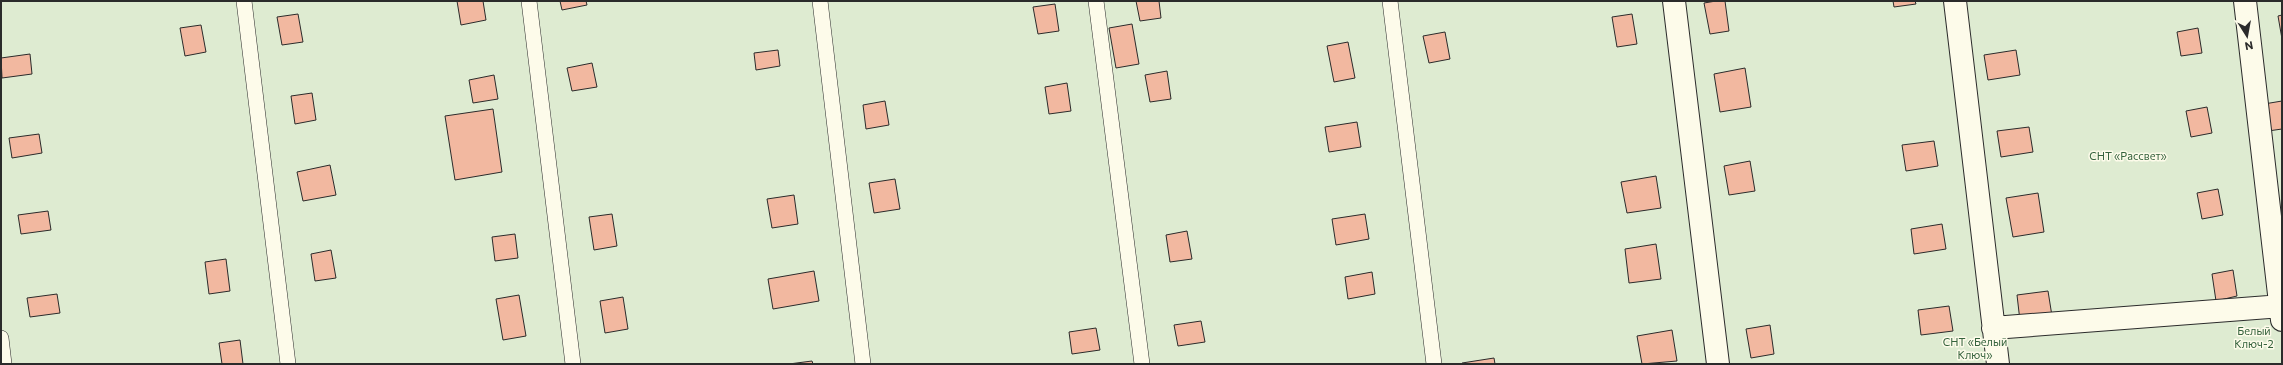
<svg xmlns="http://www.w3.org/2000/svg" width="2283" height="365" font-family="Commissioner,sans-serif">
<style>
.green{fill:#deebd1;stroke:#74746e}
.building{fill:#f2b8a0;stroke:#2b2b2b}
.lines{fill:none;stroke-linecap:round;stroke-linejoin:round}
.service-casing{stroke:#2b2b2b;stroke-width:16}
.minor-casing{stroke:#2b2b2b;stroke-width:24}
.service{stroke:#fdfbea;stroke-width:15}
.minor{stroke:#fdfbea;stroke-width:22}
.labels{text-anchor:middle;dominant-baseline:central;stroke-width:3;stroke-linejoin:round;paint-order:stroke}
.park-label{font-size:11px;fill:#34623c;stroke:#fdfbea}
</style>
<rect width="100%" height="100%" fill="#fdfbea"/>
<path class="green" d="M1 1H2282V364H1Z"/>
<path class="building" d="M457 1H483L486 20 461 25Z
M560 1H586L587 5 562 10Z
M1136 1H1159L1161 18 1140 21Z
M1716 1H1725L1729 31 1710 34 1704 3Z
M1893 1H1915L1916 4 1894 7Z
M1055 4 1059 31 1038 34 1033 7Z
M298 14 303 42 282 45 277 17Z
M1632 14 1637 44 1617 47 1612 17Z
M2282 15V39L2278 16Z
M1132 24 1139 64 1116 68 1109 28Z
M201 25 206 52 185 56 180 28Z
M2198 28 2202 53 2181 56 2177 32Z
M1445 32 1450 59 1429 63 1423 36Z
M1348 42 1355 78 1334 82 1327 46Z
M778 50 780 66 756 70 754 53Z
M2016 50 2020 75 1988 80 1984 55Z
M30 54 32 74 2 78 1 58Z
M592 63 597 87 572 91 567 68Z
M1745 68 1751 107 1720 112 1714 74Z
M1167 71 1171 99 1150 102 1145 75Z
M494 75 498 99 473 103 469 80Z
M1067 83 1071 111 1049 114 1045 87Z
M312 93 316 120 295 124 291 96Z
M885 101 889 125 866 129 863 105Z
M2282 101V129L2268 131 2264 104Z
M2207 107 2212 133 2191 137 2186 111Z
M493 109 502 172 455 180 445 116Z
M1357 122 1361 147 1329 152 1325 127Z
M2029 127 2033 152 2001 157 1997 131Z
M39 134 42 153 12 158 9 138Z
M1934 141 1938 166 1906 171 1902 145Z
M1750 161 1755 191 1729 195 1724 166Z
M330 165 336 195 303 201 297 172Z
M1656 176 1661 208 1627 213 1621 182Z
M895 179 900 209 874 213 869 183Z
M2218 189 2223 215 2202 219 2197 193Z
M2038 193 2044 232 2013 237 2006 198Z
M794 195 798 224 772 228 767 199Z
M48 211 51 230 21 234 18 215Z
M612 214 617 246 594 250 589 217Z
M1365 214 1369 239 1336 245 1332 219Z
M1942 224 1946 249 1914 254 1911 229Z
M1187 231 1192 259 1170 262 1166 235Z
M515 234 518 258 495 261 492 237Z
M1656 244 1661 279 1629 283 1625 249Z
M331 250 336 278 315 281 311 254Z
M226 259 230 291 209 294 205 262Z
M2233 270 2237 296 2216 301 2212 274Z
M814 271 819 301 773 309 768 279Z
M1372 272 1375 294 1348 299 1345 277Z
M2048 291 2052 316 2020 321 2017 295Z
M57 294 60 313 30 317 27 298Z
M519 295 526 336 503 340 496 299Z
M623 297 628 329 605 333 600 301Z
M1949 306 1953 331 1921 335 1918 310Z
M1201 321 1205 342 1178 346 1174 325Z
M1770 325 1774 354 1751 358 1746 329Z
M1096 328 1100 350 1072 354 1069 332Z
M1672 330 1677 361 1642 364 1637 336Z
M240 340 243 364H222L219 343Z
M1494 358 1495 364H1462V363Z
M812 361 813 364H789Z"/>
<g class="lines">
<g class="service-casing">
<path id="service" d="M244 1 288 364
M529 1 573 364
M820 1 863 364
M1096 1 1142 364
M1390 1 1434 364
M1 338 4 364"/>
</g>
<g class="minor-casing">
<path id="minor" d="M1674 1 1718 364
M1955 1 1998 364
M2245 1 2282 320
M1993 328 2282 306"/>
</g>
<use href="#service" class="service"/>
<use href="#minor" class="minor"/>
</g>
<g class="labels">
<g class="park-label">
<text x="2128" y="155">СНТ «Рассвет»</text>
<text x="2254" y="330">Белый<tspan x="2254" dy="13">Ключ-2</tspan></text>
<text x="1975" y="341">СНТ «Белый<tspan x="1975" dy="13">Ключ»</tspan></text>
</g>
</g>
<rect width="2283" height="365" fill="none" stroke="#2b2b2b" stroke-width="4"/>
<g transform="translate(2247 36) rotate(169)" stroke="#fdfbea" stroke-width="3" paint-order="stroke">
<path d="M0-3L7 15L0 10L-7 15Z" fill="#2b2b2b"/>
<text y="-6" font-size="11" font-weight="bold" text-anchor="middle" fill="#2b2b2b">N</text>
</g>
</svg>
